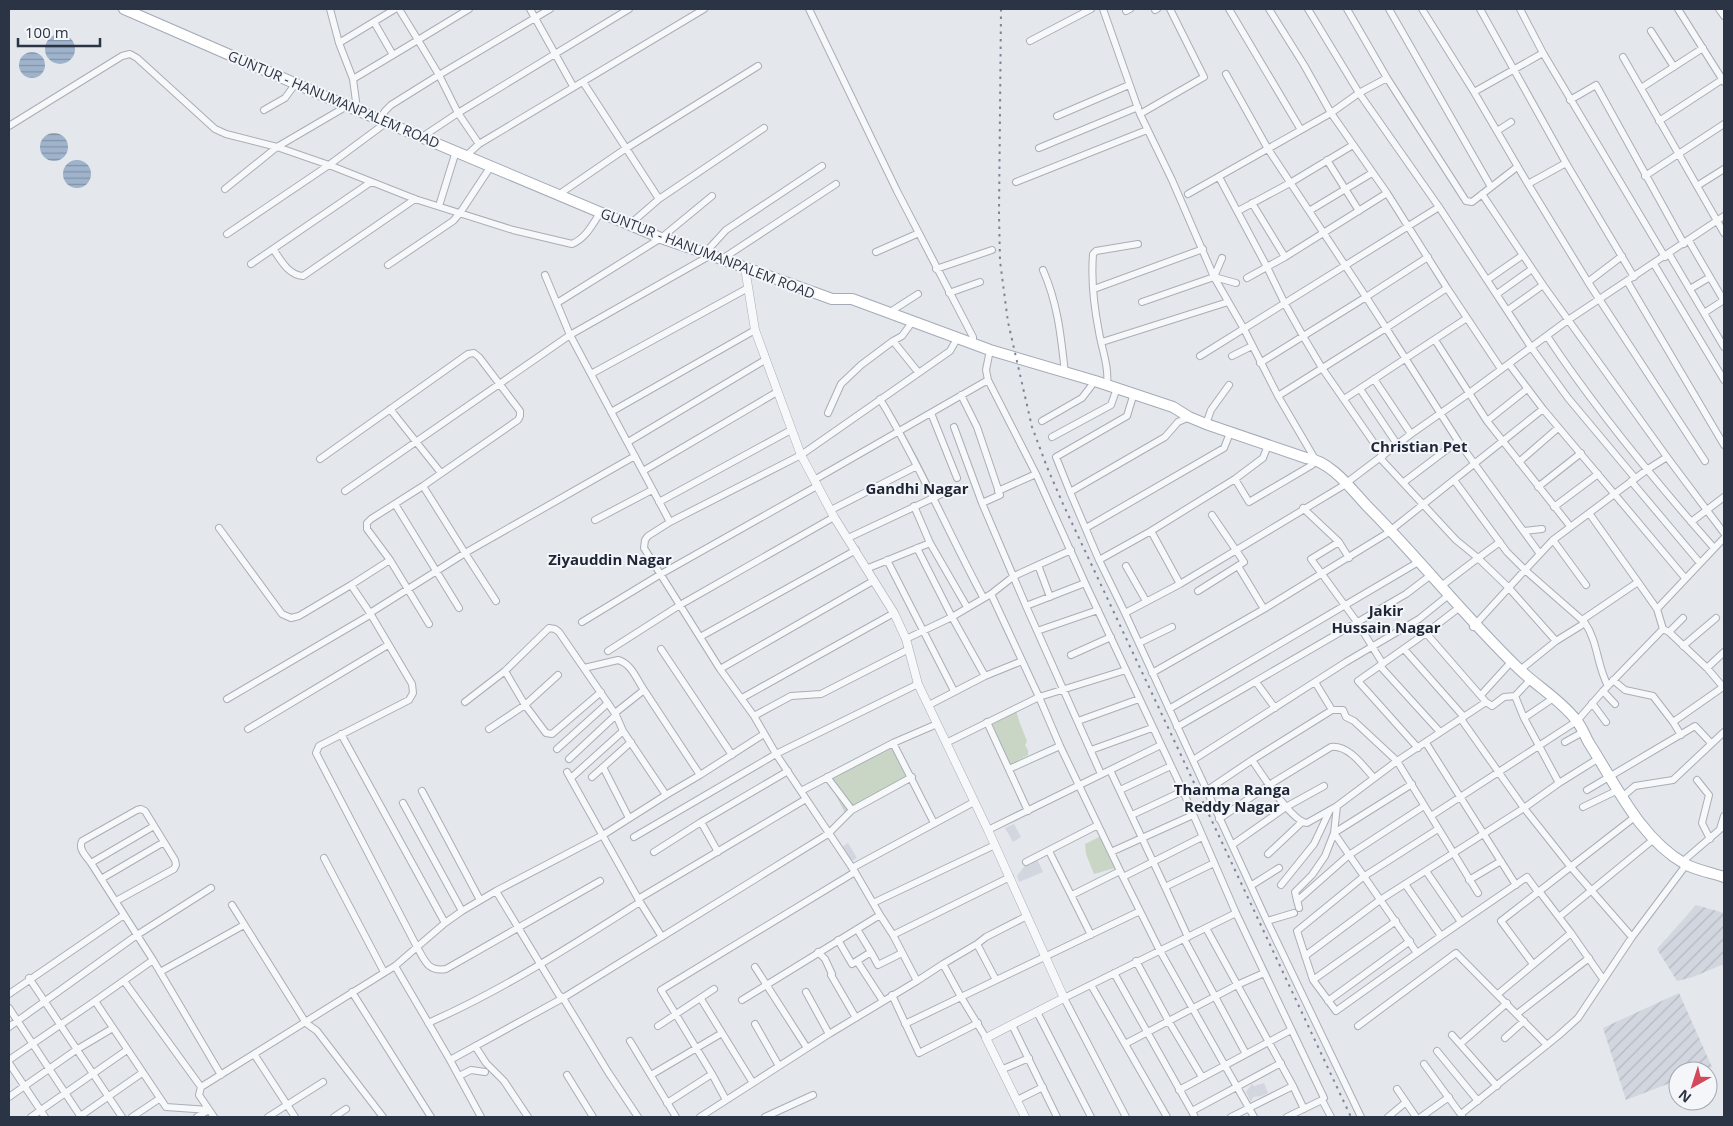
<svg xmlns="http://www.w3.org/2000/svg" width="1733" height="1126" font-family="'Open Sans',sans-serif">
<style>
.built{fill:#d2d6de}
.industrial{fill:url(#industrial-furrows)}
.park{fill:#c9d6c5}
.water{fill:url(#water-rules)}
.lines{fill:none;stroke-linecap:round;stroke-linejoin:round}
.minor-casing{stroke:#a9aeb7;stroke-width:8}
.tertiary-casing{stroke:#a9aeb7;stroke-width:9}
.primary-casing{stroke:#a3abb8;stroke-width:12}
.minor{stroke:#f7f8fa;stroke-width:6}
.tertiary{stroke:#f7f8fa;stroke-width:8}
.primary{stroke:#fff;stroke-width:10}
.rail{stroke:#7d8696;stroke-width:2;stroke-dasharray:2.5 5;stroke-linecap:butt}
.labels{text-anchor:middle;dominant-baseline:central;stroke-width:4;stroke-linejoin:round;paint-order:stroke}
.street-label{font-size:14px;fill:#2b3445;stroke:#f4f6f9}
.neighbourhood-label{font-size:15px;font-weight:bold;fill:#1d2536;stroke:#f4f6f9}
</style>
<defs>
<pattern id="industrial-furrows" width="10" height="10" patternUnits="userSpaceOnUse" patternTransform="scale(1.25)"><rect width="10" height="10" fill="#d2d6de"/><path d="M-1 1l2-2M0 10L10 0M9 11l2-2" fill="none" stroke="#b4b8c0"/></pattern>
<pattern id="water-rules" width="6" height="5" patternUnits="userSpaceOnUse" patternTransform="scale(1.25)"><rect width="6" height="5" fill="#9fb4cc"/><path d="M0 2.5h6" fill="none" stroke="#8293a7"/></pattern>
</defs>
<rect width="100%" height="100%" fill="#e4e7ec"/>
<path class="built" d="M1014 824 1021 837 1013 842 1005 828Z
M848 843 857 858 852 861 842 847Z
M1037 859 1043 872 1019 882 1017 876 1026 864Z
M1264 1083 1268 1093 1262 1096 1253 1097 1251 1102 1246 1092 1252 1084 1254 1086Z"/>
<path class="industrial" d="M1696 905 1724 913V964L1693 977 1677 981 1657 949Z
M1679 993 1712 1067 1701 1071H1678V1080L1626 1100 1603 1028Z"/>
<path class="park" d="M1016 710 1019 721 1027 741 1025 745 1028 750V755L1010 765 992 723Z
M892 746 908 778 845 813 828 780Z
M1101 836 1115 868 1094 874 1086 854 1085 844Z"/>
<path class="water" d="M45 49a15 15 0 1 1 30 0a15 15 0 1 1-30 0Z
M19 65a13 13 0 1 1 26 0a13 13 0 1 1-26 0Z
M40 147a14 14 0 1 1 28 0a14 14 0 1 1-28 0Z
M63 174a14 14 0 1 1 28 0a14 14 0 1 1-28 0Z"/>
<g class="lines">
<g class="minor-casing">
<path id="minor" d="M330 9 339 43 353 79 357 109
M530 9 573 86
M550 9 439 75 458 113 479 144 704 9
M809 9 897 191 973 337V343
M1103 9 1140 114
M1170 9 1204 77 1140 114 1172 180 1214 277 1244 329 1278 396 1315 459 1312 465 1249 502 1235 479
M1229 9 1301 130
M1269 9 1304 65 1331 113 1387 193 1447 288 1501 369
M1308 9 1359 93 1439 207 1531 347 1568 398 1635 478
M1347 9 1387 78 1466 201 1472 202 1517 167
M1389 9 1491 187
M1422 9 1474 92 1528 184 1588 282 1705 461
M1480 9 1566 163 1634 277
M1678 9 1724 82
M1719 9 1724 16
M1155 10 1157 9
M1126 11 1130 9
M374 22 393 55
M1651 31 1674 67
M1030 41 1091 9
M339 43 395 9
M1543 53 1665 257
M1623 57 1724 233
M1226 74 1268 149 1366 297 1428 257
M353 79 418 40 399 9
M583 82 659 199 764 128
M1641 88 1703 48
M1474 92 1543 53 1520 9
M1570 100 1596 85 1684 244
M264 110 285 98 296 83
M1057 116 1129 85
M381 118 385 111 391 105 439 75 418 40 469 9
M1659 121 1723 79
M9 126 122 56 130 54 137 58 215 129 226 134 277 147 329 165 415 199 513 230 572 244C586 238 592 225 600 213
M1497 131 1511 122
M422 137 458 113 629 9
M1039 148 1138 107
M467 155 479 144
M1327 160 1359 211
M1645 176 1724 124
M1219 177 1267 267 1285 304 1303 336 1322 368 1383 456
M1016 182 1147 130
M1528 184 1566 163
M1697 186 1724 169
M225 189 277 147 347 106
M1188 194 1331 113 1359 93 1387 78
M1482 194 1543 285 1667 457 1724 533
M558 195 625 149 758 66
M1252 203 1285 257
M439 206 456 151
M1238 211 1290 183 1353 145
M1309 211 1372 173
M629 225 659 199
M227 234 329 165 387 122
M1689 241 1724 301
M273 249C281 260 288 275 303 276L415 199
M876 252 919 233
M705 253 726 230 822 166
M1669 254 1724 347
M1222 258 1214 277 1236 283
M722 259 836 184
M251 264 371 182
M1654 264 1724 380
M388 265 453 221 460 213 491 166
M936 269 992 250
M1043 270C1058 304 1061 337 1065 373
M545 275 570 335 670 522
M1247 278 1285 257 1387 193
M1487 280 1523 255
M1627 281 1724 445
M1588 282 1622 256
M1094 289 1203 249
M1690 289 1710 277
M949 293 980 282
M1497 294 1532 269
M1142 302 1214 277
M557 303 661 238 712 196
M1508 310 1543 285
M890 312 918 294
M1704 313 1724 300
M1547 336C1596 410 1655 481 1714 548
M1435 340 1487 421 1570 526
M893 341 918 372
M1102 342 1228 302
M990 350 986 370 988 380 1036 474 1085 583 1183 791 1236 913 1324 1098 1322 1100 1331 1117
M1200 356 1439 207
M1232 356 1252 346
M1260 363 1366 297 1386 328 1447 288
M1509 364 1543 409 1685 578
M591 374 748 288
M1374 379 1411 434
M1107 385C1109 366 1102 350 1099 332 1094 307 1091 280 1093 254L1096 251 1138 244
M1360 389 1397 444
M961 395 977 427 1000 495 982 503
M1278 396 1386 328 1458 441 1540 554
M880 399C919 463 948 532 983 597
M1344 399 1467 318
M390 409 441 473
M611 412 755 330
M828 413 841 384 861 365 893 341 902 336 913 321
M931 413 957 478
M1189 417 1178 422 1165 437 1070 492 1099 560 1125 613 1267 921 1361 1117
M1042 421 1082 398 1095 381
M1487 421 1527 389
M1206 424 1211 410 1229 385
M954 427 982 503 1026 606 1101 774
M1052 437 1111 405 1117 388
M628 442 765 360
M1380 458 1456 540 1478 558 1500 542
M320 459 468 354 474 353 479 357 520 411V416L518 420 423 486 371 519 367 523V529L390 560 351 585 370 613 465 553 496 601
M1519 462 1558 428
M643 471 777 392
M814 480 988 380
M1454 480 1507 552 1525 570 1553 540 1586 585
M1631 481 1700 563
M1404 482 1458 441
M423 486 465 553 635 456
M1538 487 1581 453
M345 491 570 335 711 255
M998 491 1036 474
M1070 492 1056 457 1127 416 1134 393
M659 502 791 430
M395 504 459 608
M914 506 930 543 967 607
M1554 507 1598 474
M1303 508 1339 542 1349 558
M831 510 917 466
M1589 513 1638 582
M595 520 652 490
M1691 522 1724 497
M219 528 282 614 291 618 299 616 351 585
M1086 528 1224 448 1230 433
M1151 531 1180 584
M1524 531 1542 529
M848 538 946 492
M1553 540 1648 469 1667 457
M1339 542 1311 559 1357 622 1383 664
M917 548 952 617 985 676 929 705
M390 560 429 624
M887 560 954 691
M1099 560 1151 531 1235 479 1263 458 1268 445
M1038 565 1050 597
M1126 566 1146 601
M1238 566 1264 609
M866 569 930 543
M1440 587 1478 558 1509 588 1556 641
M1198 591 1244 562 1212 515
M991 594 1039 697 1060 746 1123 877 1159 949 1254 1117
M1026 606 1085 583
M370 613 412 684 413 693 409 700 319 746 316 753 417 947C425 961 428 972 446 969L600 881
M1125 613 1180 584 1341 487 1411 434 1468 394 1568 320 1724 216
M582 622 661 574 817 486
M1584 622 1582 620 1638 582 1657 609
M1473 627 1525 570 1582 620
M1663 629 1669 632 1707 668 1724 688
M1037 631 1098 610
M1669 632 1683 618
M1426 633 1486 702 1492 706 1504 697 1515 696 1531 679
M700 637 856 550
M906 639 952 617 991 594 1014 576 1071 550
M1139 643 1172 627
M1683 646 1716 618
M661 649 732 755
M1404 649 1464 717
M608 651 680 605 834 517
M1071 655 1111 637
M1380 666 1440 732
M584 668 618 660C631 663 637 680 644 690
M1707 668 1724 652
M720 669 873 581
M1520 670 1556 641 1585 623C1598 642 1597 666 1608 686
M505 671 525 705 546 733 552 734 601 692
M1152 673 1264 609 1386 534 1543 409
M985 676 1022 661
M1613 680 1625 690 1653 696 1673 722 1723 687
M1256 682 1275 708
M1603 691 1615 704
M1481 695 1512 661
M1515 696 1524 718 1559 783
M742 698 894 613
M227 699 370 615
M1592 703 1606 722
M1169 709 1415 564
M1332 710H1343L1346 717 1354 721 1397 761 1478 893
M615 713 644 690 700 775 666 795
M754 716 791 696 821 694 909 649
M1524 718 1555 697
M1461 719 1524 808 1570 866 1632 937
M1078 721 1139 699
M987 722 1028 811
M1673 722 1681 735
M1177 727 1406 594 1427 578
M248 729 388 645
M489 729 525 705 558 675
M341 734 445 923
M1565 742 1583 732
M893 743 934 823
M946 743 1039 697 1126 670
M1426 743 1516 885
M1418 748 1358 681 1426 633 1456 610
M557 749 608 703
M1091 750 1152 728
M569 759 616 715
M1193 760 1346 662 1419 619 1445 598
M1252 760C1261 773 1292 822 1307 823L1337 806 1397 761 1486 702
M603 767 629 818
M1009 769 1060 746
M1110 770 1165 887
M567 772 640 902 662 937
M700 775 764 734
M592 777 631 742
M827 777 852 810
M571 778 623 731
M1697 780 1709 795 1702 823 1710 839
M1120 790 1171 766
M1587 790 1695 726 1711 743
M422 791 480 900
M801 791 893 743 937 724
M1206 791 1252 760 1332 710 1315 682
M1622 797 1635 786 1673 780 1724 732
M403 803 462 911
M1337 806 1334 833 1417 953
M1583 807 1618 790
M1132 815 1183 791
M1431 816 1577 721 1603 691 1663 629 1657 609 1724 538
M1219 819 1269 785 1331 747C1349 745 1363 766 1374 778
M701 822 788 771
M1438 829 1363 877 1297 931 1313 980 1336 1011 1441 936 1527 877 1538 892
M1720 829 1724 816
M988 830 1161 745
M634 837 776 754 918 684
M1232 845 1286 807 1324 786
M1049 851 1091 935
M654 852 701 822 718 852
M1111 852 1193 815
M1268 854 1302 822
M324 858 384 972
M1026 862 1098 825
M1682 862 1724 826
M91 863 154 826
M852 868 974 802
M1426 871 1461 922
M855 872 776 754 754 716 720 669 644 548 645 540 648 536 670 522 801 455 950 351 958 337
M1123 877 1202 837
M101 879 164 842
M1469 880 1501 861
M1405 884 1441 936
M1252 885 1279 868
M1281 885 1314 844 1330 810
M496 891 559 995 563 998 608 1072 638 1117
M1539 891 1571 933
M1072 895 1120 871
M638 899 806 799
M116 901 174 869 176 865 175 860 145 811 141 809 137 810 82 841C78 849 86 856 91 863L153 960
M1297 901 1349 855 1424 806
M873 903 995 845
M232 905 306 1023 317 1031 383 1117
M1299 908 1295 892 1312 875 1325 856 1334 833 1412 784
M1559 917 1654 839
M1267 921 1294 913
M1206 928 1293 1086 1304 1109
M857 929 871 952
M893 935 1010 877
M1188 937 1165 887 1214 863
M1184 939 1246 1054
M838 940 852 964 871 952 878 965 902 953
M977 944 986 937 1027 916
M818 952 825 959 832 974
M1305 956 1380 900 1524 808 1559 783 1599 758
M857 961 883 1001
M1136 961 1168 1020 1202 1077
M943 964 977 944 996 980
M1533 964 1501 921 1636 816
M395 966 450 1060 481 1117
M755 967 807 1048
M160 972 244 925
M1114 973 1195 1117
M831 975 856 1018
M29 978 122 1117
M1313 980 1396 921
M124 981 201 1087
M1091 985 1167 1117
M352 992 431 1117
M806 992 829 1034
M9 994 124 915
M1498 994 1571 933 1603 979
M892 995 919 1053 978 1023
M701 999 753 1083
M1328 1001 1410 941
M9 1008 81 1117
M1037 1012 1091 1117
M1517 1014 1589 958
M428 1023C503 990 571 946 640 902
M755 1024 779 1066
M905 1024 961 997 943 964 917 981
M1012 1025 1057 1117
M658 1026 714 989
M1358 1026 1456 953 1547 1045
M9 1027 137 935 211 888
M1452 1035 1497 1086
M986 1038 961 997 1140 911
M1505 1038 1524 1021
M630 1041 676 1117
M1125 1044 1237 985 1264 973
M1460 1044 1507 1003
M475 1046 486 1063 504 1081 528 1117
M1437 1051 1478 1101
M254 1054 295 1117
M9 1060 95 1001
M450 1060 563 998 828 834 852 810 912 777
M9 1063 45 1117
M1424 1064 1462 1116
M1003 1069 1029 1058
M712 1074 726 1100
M567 1075 593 1117
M651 1075 722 1033
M459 1076 471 1070 485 1072
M1397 1089 1416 1117
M1179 1090 1291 1030
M9 1097 76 1050 113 1028
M1017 1100 1043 1087
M667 1103 712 1074 661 990 855 872 880 915
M209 1110 166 1107 95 1001 153 960 221 1075
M1192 1111 1281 1063
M1461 1114 1558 1036 1578 1018 1632 937 1686 865
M31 1117 127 1050
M79 1117 142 1073
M132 1117 159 1099
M197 1117 209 1110
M214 1117 199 1095 201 1087 395 966 445 923 462 911 496 891 603 835 666 795 623 731 616 715 559 632 555 629 549 628 505 671 465 702
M268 1117 323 1082
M334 1117 346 1109
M700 1117 829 1034 917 981 893 935 880 915 742 1000
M765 1117 813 1095
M1126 1117 1064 998 1236 913
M1231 1117 1293 1086
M1287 1117 1322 1100
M1388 1117 1406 1102
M1421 1117 1449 1097"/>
</g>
<g class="tertiary-casing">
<path id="tertiary" d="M745 268 755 330 801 455 834 517 894 613 906 639 918 684 988 830 1064 998 986 1038 1025 1117"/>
</g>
<g class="primary-casing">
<path id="primary" d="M124 9 347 106 661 238 705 253 832 299H852L990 350 1095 381 1173 407 1189 417 1206 424 1306 458C1331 461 1351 489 1367 506 1419 558 1464 616 1517 667 1536 686 1560 699 1576 720 1582 727 1585 736 1589 743 1616 785 1640 838 1685 864 1696 870 1712 873 1724 877"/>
</g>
<use href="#minor" class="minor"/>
<use href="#tertiary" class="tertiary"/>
<use href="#primary" class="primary"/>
<path class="rail" d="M1001 9 999 214 1000 261 1008 322 1032 427 1047 467 1063 504 1351 1117"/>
</g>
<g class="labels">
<g class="street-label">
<text transform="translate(334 99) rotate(23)">GUNTUR - HANUMANPALEM ROAD</text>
<text transform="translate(708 253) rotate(21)">GUNTUR - HANUMANPALEM ROAD</text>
</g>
<g class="neighbourhood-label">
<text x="1419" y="446">Christian Pet</text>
<text x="917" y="488">Gandhi Nagar</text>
<text x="610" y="559">Ziyauddin Nagar</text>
<text x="1386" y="610">Jakir<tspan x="1386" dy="17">Hussain Nagar</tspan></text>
<text x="1232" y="789">Thamma Ranga<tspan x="1232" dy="17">Reddy Nagar</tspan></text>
</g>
</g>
<rect width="1733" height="1126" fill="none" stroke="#2b3445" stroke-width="20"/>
<g transform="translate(1693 1086) rotate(219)"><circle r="24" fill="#f4f6f9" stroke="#a4a8b1"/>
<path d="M0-4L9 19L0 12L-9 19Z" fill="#d1495b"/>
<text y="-8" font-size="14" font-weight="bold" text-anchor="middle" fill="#2b3445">N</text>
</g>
<path d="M18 38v8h82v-8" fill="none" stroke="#2b3445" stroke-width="2.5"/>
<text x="25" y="38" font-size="15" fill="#2b3445" stroke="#f4f6f9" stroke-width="4" paint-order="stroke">100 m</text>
</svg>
